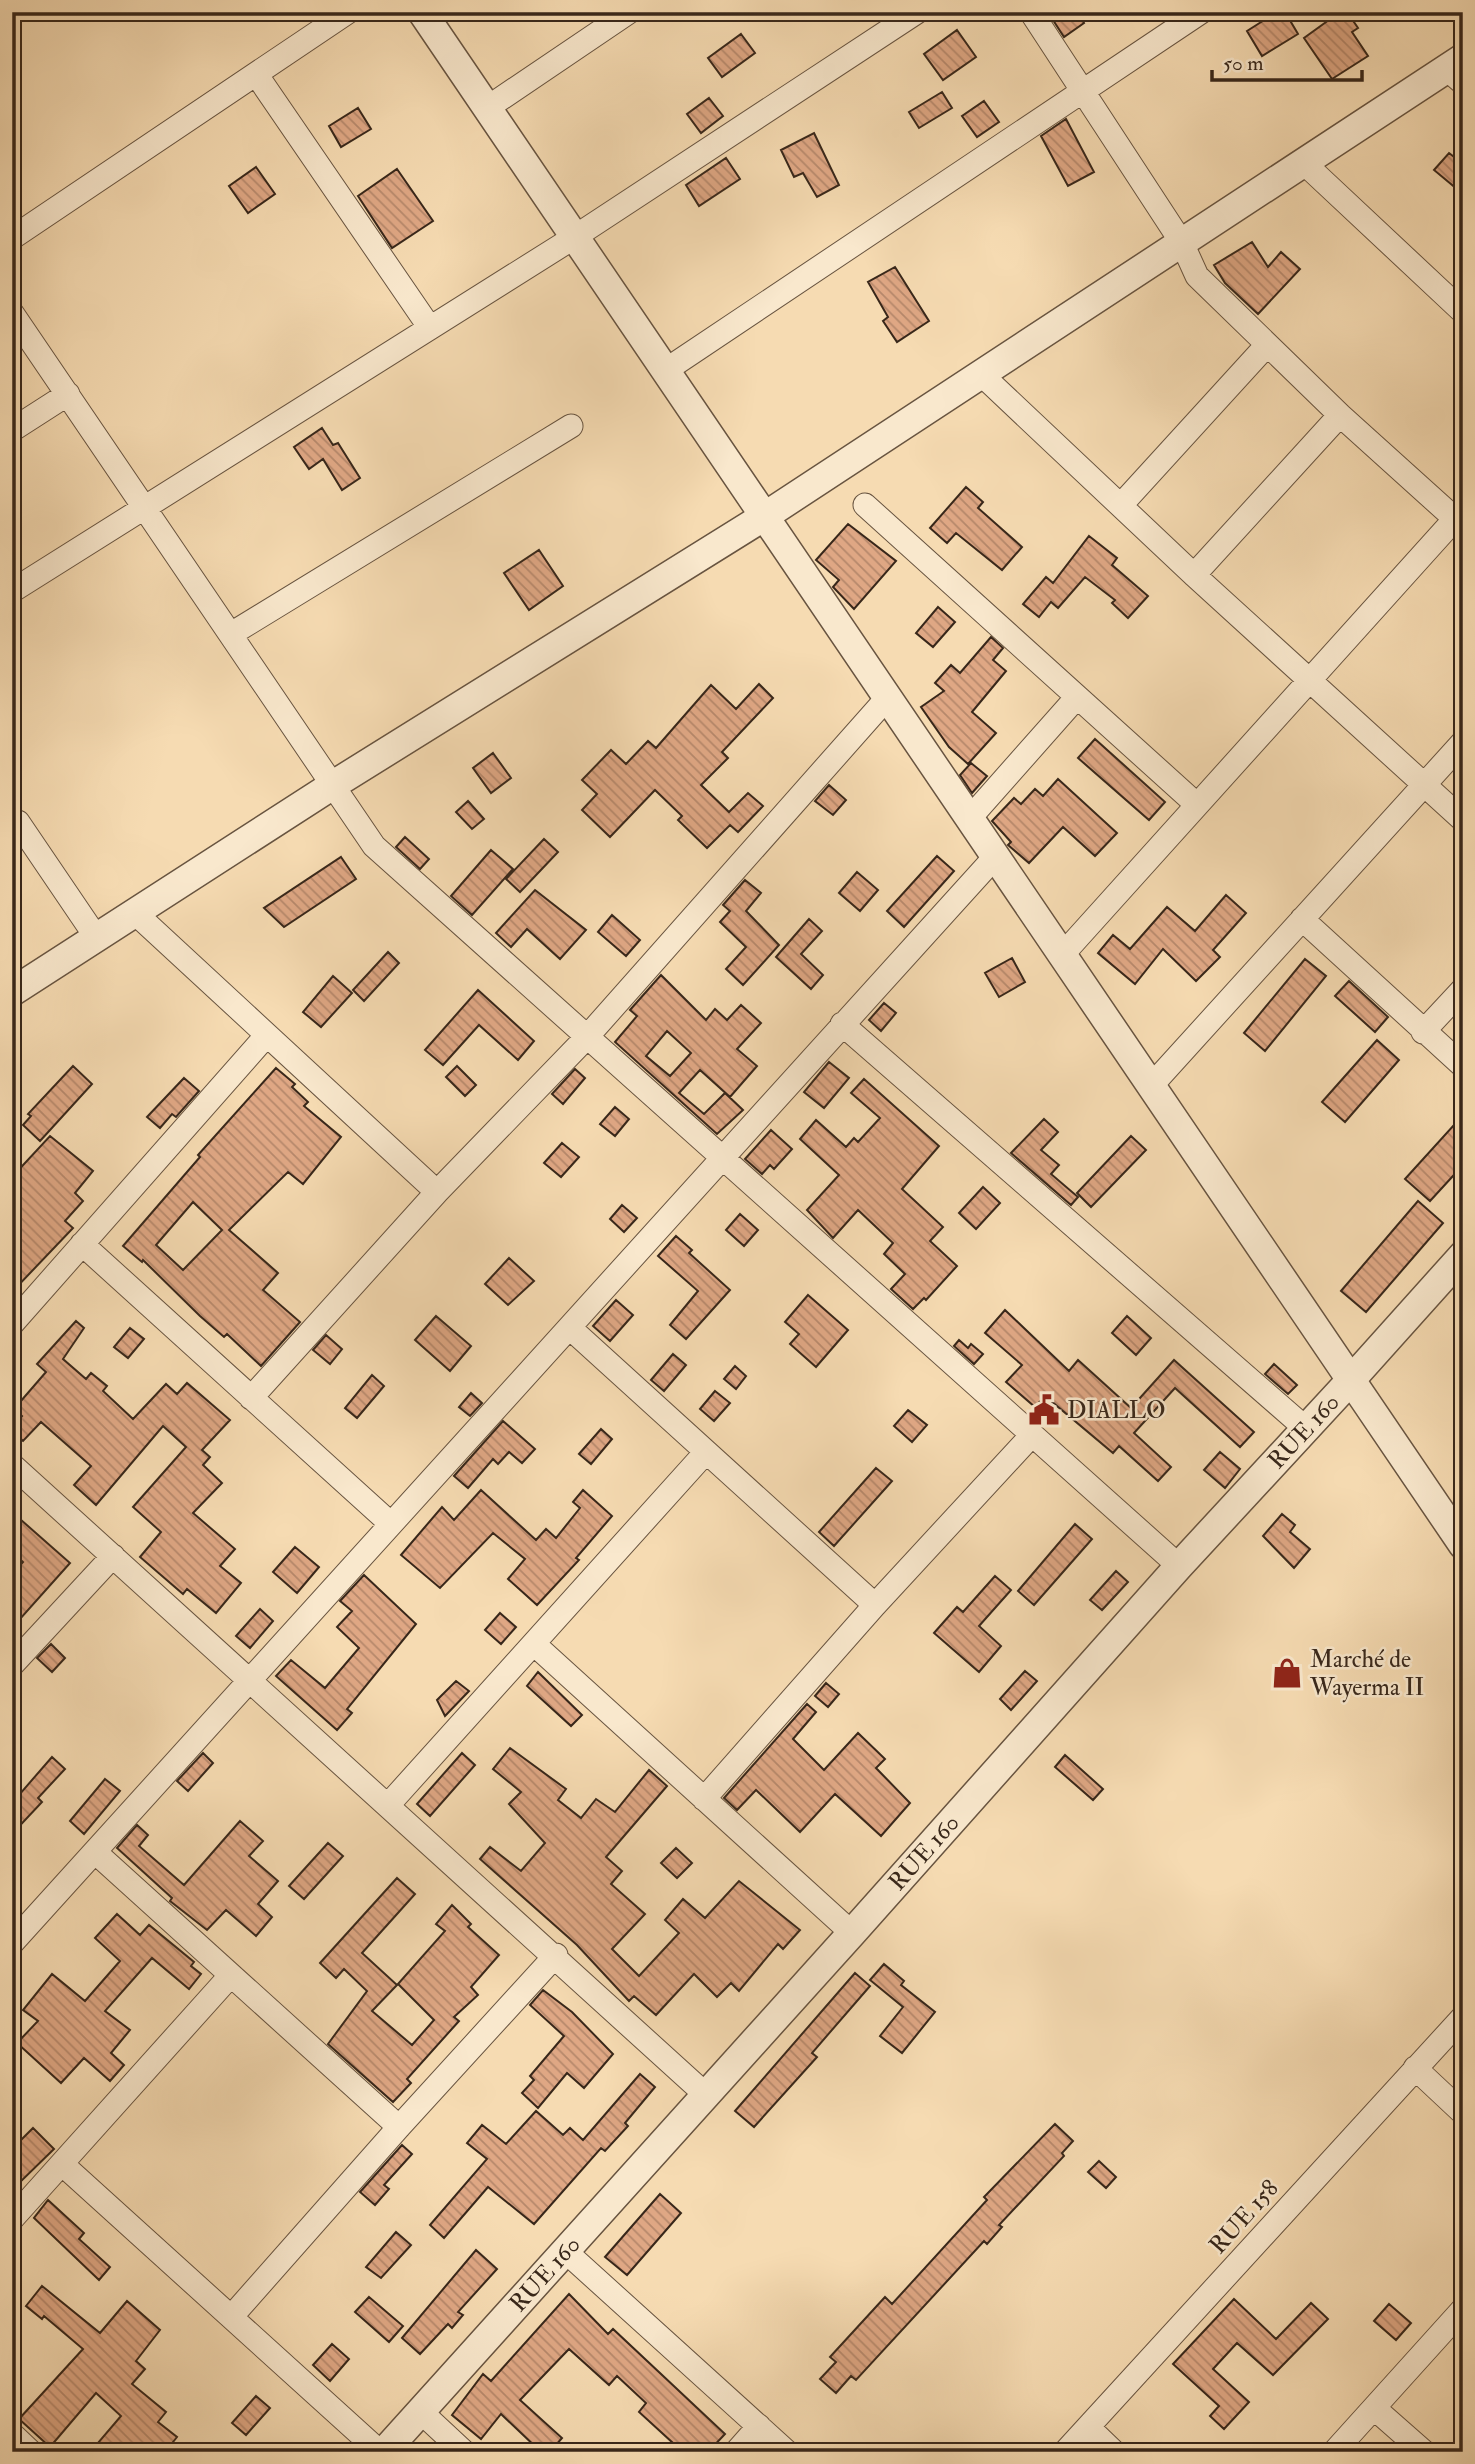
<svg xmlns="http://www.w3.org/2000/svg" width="1475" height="2464" font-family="'IM FELL Double Pica',serif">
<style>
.building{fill:url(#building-back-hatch);stroke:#38271a;stroke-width:2;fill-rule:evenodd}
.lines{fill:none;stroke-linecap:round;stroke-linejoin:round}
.minor-casing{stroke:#685440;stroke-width:25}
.tertiary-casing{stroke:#685440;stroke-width:31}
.minor{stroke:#f9e8cd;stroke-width:23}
.tertiary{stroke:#f9e8cd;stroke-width:28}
.labels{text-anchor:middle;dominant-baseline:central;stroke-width:5;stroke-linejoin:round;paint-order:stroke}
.poi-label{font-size:24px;fill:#38271a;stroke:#f9e8cd;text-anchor:start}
.street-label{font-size:24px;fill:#38271a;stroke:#f9e8cd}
</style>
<defs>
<pattern id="building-back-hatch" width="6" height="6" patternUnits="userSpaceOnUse" patternTransform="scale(1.75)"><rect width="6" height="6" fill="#dfa784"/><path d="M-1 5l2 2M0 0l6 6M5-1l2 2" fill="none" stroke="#b6886b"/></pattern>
</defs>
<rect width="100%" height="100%" fill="#f6dbb2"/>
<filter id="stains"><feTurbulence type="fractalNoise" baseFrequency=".00286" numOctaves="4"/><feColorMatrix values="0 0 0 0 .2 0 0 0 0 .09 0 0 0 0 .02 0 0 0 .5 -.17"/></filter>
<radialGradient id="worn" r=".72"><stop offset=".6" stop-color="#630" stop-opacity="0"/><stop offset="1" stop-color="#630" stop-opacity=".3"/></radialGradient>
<path class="building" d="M1063 12H1077L1084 23 1064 37 1053 20Z
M1277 12H1285L1298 34 1262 56 1247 31Z
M1340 12H1347L1358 28 1352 32 1368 56 1332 79 1304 38Z
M957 30 976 57 943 80 924 54Z
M741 34 755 53 722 77 708 58Z
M942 92 952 108 919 128 909 112Z
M709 98 723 116 701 133 687 114Z
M984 101 999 122 977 137 962 116Z
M358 108 371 129 341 147 329 126Z
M1066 119 1094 172 1068 186 1041 136Z
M814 133 839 185 817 197 803 173 794 177 781 150Z
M1449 153 1463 164V194L1434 170Z
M726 158 740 179 699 206 686 185Z
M256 167 275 194 248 213 229 186Z
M397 169 433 221 392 248 358 196Z
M1252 242 1268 267 1281 252 1300 269 1258 314 1225 283 1214 265Z
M895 267 929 321 897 342 883 321 888 317 868 282Z
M322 428 333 445 338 443 360 478 342 490 323 459 309 469 294 447Z
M966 487 983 502 978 508 1022 547 1002 570 956 533 947 543 930 528Z
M848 524 896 561 854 609 833 587 839 580 816 560Z
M1089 536 1117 558 1112 565 1148 596 1128 618 1112 603 1115 600 1085 577 1058 608 1051 602 1039 617 1023 604 1046 577 1053 583Z
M539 550 563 586 529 610 504 573Z
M938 607 955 622 933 647 916 633Z
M991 637 1003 648 993 660 1006 671 972 712 996 733 968 764 949 747 921 707 944 691 935 683 951 665 960 673Z
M759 684 773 698 722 752 728 758 701 785 729 812 748 793 763 806 738 832 730 825 707 848 678 820 682 816 655 790 610 837 582 810 597 794 582 780 611 750 626 764 648 741 656 748 711 685 736 709Z
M1095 739 1165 802 1149 820 1078 758Z
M493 753 511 778 491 793 473 768Z
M971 763 987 776 972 793 960 775Z
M1058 779 1117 833 1095 856 1063 827 1029 863 1008 845 1011 842 992 821 1014 798 1021 804 1035 789 1043 796Z
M829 785 846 800 833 815 815 801Z
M468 801 484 819 472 829 456 812Z
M405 837 429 859 420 869 396 847Z
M544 839 558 852 520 892 506 879Z
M491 850 513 869 472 915 451 896Z
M937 856 954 871 904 927 887 911Z
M341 857 356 879 284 927 264 908Z
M857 872 878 890 860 911 839 893Z
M745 880 761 893 746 911 779 945 743 985 726 969 746 947 720 922 730 911 723 905Z
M535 890 586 930 560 959 527 929 511 947 496 933Z
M1226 895 1246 913 1213 950 1220 957 1196 981 1163 949 1135 984 1098 953 1113 935 1130 949 1167 907 1195 931Z
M612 915 640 940 626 956 598 932Z
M809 919 822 931 801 954 823 975 811 989 776 957Z
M388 952 399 963 364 1001 353 990Z
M1012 958 1025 982 999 997 985 973Z
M1305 959 1326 976 1265 1051 1244 1033Z
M661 975 706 1020 715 1009 727 1020 741 1005 761 1023 737 1049 757 1066 730 1097 700 1070 679 1093 704 1114 725 1093 743 1110 717 1134 615 1042 637 1016 630 1010ZM667 1031 691 1053 670 1076 646 1056Z
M333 976 352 993 321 1027 303 1012Z
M1349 981 1388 1017 1375 1032 1335 996Z
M478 990 534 1041 518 1060 479 1025 443 1065 425 1050Z
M884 1003 896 1013 881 1031 869 1020Z
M1377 1040 1399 1060 1345 1122 1322 1102Z
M829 1062 849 1078 824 1108 804 1092Z
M73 1066 92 1084 40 1141 23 1125 31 1116 28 1114Z
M457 1066 476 1085 465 1096 446 1077Z
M276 1068 295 1084 292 1087 308 1102 304 1106 341 1137 303 1184 288 1172 229 1230 278 1273 263 1290 300 1322 261 1366 227 1334 224 1337 200 1316 143 1260 142 1262 123 1246 200 1157 198 1155ZM193 1202 222 1230 183 1270 156 1245Z
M575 1069 585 1078 563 1104 552 1094Z
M184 1078 199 1091 176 1117 172 1114 160 1128 147 1117Z
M864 1079 939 1146 902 1189 943 1227 930 1241 957 1266 926 1300 924 1298 913 1309 891 1289 905 1274 884 1254 893 1243 858 1210 833 1238 807 1210 839 1175 800 1139 816 1120 846 1147 854 1138 858 1142 880 1118 851 1093Z
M615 1107 629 1119 615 1136 600 1124Z
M1463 1115V1165L1430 1201 1405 1179Z
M1044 1119 1058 1132 1041 1150 1059 1165 1051 1174 1078 1197 1071 1205 1011 1153Z
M771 1130 792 1149 774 1169 770 1165 762 1174 745 1159Z
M50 1136 93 1171 75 1193 83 1201 65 1221 73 1228 12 1292V1177Z
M1131 1136 1146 1150 1091 1207 1077 1193Z
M562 1143 579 1157 561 1177 544 1163Z
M983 1187 1000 1203 976 1229 959 1213Z
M1418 1201 1443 1223 1366 1312 1341 1291Z
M622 1205 637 1218 624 1232 610 1219Z
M740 1214 758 1230 744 1246 726 1230Z
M676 1236 692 1250 689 1253 730 1290 686 1339 670 1325 698 1291 658 1256Z
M509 1258 534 1281 508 1305 485 1284Z
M808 1295 848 1330 816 1367 790 1344 799 1334 785 1322Z
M616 1300 633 1315 610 1341 593 1326Z
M1005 1310 1069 1371 1078 1360 1131 1408 1174 1360 1254 1432 1240 1447 1175 1388 1134 1433 1171 1467 1158 1481 1119 1446 1113 1453 1045 1396 1035 1407 1006 1382 1022 1365 985 1333Z
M436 1316 471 1346 450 1371 415 1340Z
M1127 1316 1151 1338 1136 1355 1112 1333Z
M76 1321 84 1328 63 1359 86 1379 91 1373 107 1386 103 1391 133 1419 166 1384 177 1394 187 1383 230 1420 202 1450 210 1457 203 1465 222 1483 193 1513 235 1549 220 1566 241 1583 216 1613 187 1589 183 1594 140 1557 161 1532 133 1507 186 1447 163 1426 96 1505 74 1485 91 1466 41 1422 23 1441 12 1432V1427L22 1416 14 1409 46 1372 37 1364Z
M130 1328 144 1339 128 1358 114 1347Z
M326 1335 342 1349 330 1364 313 1350Z
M959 1340 968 1348 971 1344 983 1354 974 1364 954 1346Z
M673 1354 686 1365 664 1391 651 1380Z
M1274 1364 1297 1385 1288 1394 1265 1374Z
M735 1366 746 1376 736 1389 724 1379Z
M372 1375 384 1386 357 1418 345 1408Z
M715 1391 730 1403 714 1421 700 1409Z
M471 1393 482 1403 470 1416 459 1407Z
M908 1410 927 1425 912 1442 894 1426Z
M503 1421 535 1449 522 1463 509 1452 498 1464 493 1459 468 1488 454 1476Z
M601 1429 612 1439 591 1464 579 1454Z
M1220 1452 1240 1469 1225 1488 1204 1470Z
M876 1468 892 1481 834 1546 819 1532Z
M481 1490 536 1540 546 1529 556 1538 580 1508 573 1502 583 1490 612 1516 576 1558 579 1560 537 1605 508 1579 525 1559 493 1533 440 1588 401 1555 442 1507 454 1520Z
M12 1512 70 1563 12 1628V1574L23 1562 12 1552Z
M1282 1514 1295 1525 1290 1532 1310 1549 1294 1568 1263 1536Z
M1075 1524 1092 1539 1034 1605 1018 1591Z
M295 1547 319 1567 297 1593 273 1572Z
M1116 1571 1128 1582 1102 1610 1090 1600Z
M364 1575 416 1624 347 1709 352 1713 337 1730 276 1676 291 1660 325 1688 359 1648 337 1627 352 1611 340 1601Z
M995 1576 1011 1590 979 1626 1001 1646 979 1672 934 1633 957 1607 963 1612Z
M260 1609 273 1621 250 1648 236 1636Z
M500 1613 516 1627 501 1644 485 1630Z
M51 1644 65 1658 52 1672 37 1658Z
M1025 1671 1037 1681 1011 1710 1000 1699Z
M538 1672 582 1715 571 1726 527 1686Z
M456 1681 469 1691 445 1716 437 1700Z
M826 1683 839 1694 828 1707 815 1696Z
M807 1704 816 1712 793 1739 824 1770 858 1733 885 1759 876 1768 910 1803 881 1836 835 1794 800 1832 756 1790 737 1810 724 1798Z
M510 1748 566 1789 558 1800 581 1818 596 1799 615 1812 649 1770 667 1786 606 1857 622 1871 611 1884 645 1914 612 1949 639 1976 679 1933 665 1920 683 1899 705 1918 739 1881 800 1930 783 1949 778 1944 739 1991 731 1983 717 1997 694 1974 656 2015 634 1996 629 2001 577 1945 480 1859 490 1847 521 1871 545 1843 509 1804 521 1792 493 1769Z
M203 1753 213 1763 188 1791 177 1781Z
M462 1753 475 1765 430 1816 417 1804Z
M1065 1755 1103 1789 1093 1800 1055 1767Z
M52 1757 65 1769 38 1798 42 1802 12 1834V1803Z
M105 1779 120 1791 84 1834 70 1821Z
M240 1821 263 1841 249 1856 278 1881 258 1904 272 1917 256 1936 226 1910 207 1930 170 1901 172 1898 117 1848 137 1825 148 1835 139 1846 184 1885Z
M328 1843 343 1856 304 1899 289 1886Z
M676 1848 692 1863 677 1878 661 1863Z
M397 1878 415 1894 362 1953 397 1985 372 2011 412 2045 434 2020 398 1984 445 1931 436 1924 452 1905 471 1924 468 1927 499 1955 471 1987 478 1995 454 2017 459 2021 407 2079 411 2083 393 2102 328 2044 367 1991 344 1969 336 1978 320 1963Z
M117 1914 140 1935 149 1925 194 1962 191 1966 201 1974 189 1989 152 1958 105 2011 130 2030 111 2053 124 2065 110 2081 84 2058 61 2083 17 2043 38 2021 23 2010 52 1974 85 2001 120 1961 95 1938Z
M884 1964 904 1981 901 1985 935 2012 902 2053 880 2036 903 2007 870 1980Z
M855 1973 870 1986 812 2053 817 2057 754 2127 735 2111Z
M543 1990 572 2012 613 2054 584 2088 567 2073 538 2108 522 2093 534 2080 530 2076 564 2036 530 2005Z
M640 2074 655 2087 625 2123 628 2126 605 2151 601 2148 534 2224 488 2187 444 2238 430 2225 487 2159 467 2143 482 2125 506 2144 536 2111 563 2135 570 2128 583 2140Z
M1055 2124 1073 2141 1062 2153 1064 2156 999 2225 1002 2227 987 2244 984 2241 856 2380 851 2376 836 2393 820 2379 836 2362 830 2357 885 2297 892 2304 987 2200 984 2197Z
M33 2128 54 2149 12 2190V2149Z
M402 2145 412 2154 384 2185 389 2189 375 2205 360 2192Z
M1099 2161 1116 2177 1106 2188 1088 2172Z
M660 2194 681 2213 627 2275 605 2257Z
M48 2200 84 2233 79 2239 110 2267 99 2280 34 2218Z
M396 2232 411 2245 381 2278 366 2267Z
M476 2250 497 2269 458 2312 463 2315 452 2328 448 2324 420 2354 402 2338Z
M42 2286 100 2333 127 2301 160 2330 136 2361 145 2369 132 2384 166 2412 158 2422 177 2437 165 2452H107L97 2444 121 2416 96 2393 50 2447 19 2419 83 2349 44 2316 42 2319 26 2306Z
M569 2294 608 2334 613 2329 725 2434 708 2452H668L674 2444 639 2412 646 2403 617 2376 609 2385 569 2349 520 2400 562 2438 550 2452H541L501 2414 481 2439 452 2415 483 2374 491 2381Z
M369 2297 403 2326 389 2342 355 2312Z
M1234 2299 1276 2339 1311 2303 1328 2319 1273 2375 1237 2343 1213 2369 1249 2402 1224 2429 1210 2416 1219 2406 1173 2364Z
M1389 2304 1411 2323 1396 2340 1374 2321Z
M332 2344 349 2359 330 2381 313 2365Z
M256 2396 270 2408 246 2435 232 2423Z"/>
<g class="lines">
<g class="minor-casing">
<path id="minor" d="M1031 12 1182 243 1197 276 1340 415 1463 526
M1447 69 1463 83
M256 74 430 328
M487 108 629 12
M1304 163 1463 312
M12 238 348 12
M12 313 374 846 1179 1566
M666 370 1201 12
M982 375 1194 575 1463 820
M12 430 68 394
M865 505 1196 804
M1121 505 1267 345
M1194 575 1340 415
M12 591 573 238 917 12
M231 634 571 426
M969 819 1077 697
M18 822 96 937
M134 912 437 1192
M1302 919 1463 1066
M1063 954 1463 510
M842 1024 1304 1427
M1423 1032 1463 989
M1151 1086 1463 742
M82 1244 391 1524
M12 1324 266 1036
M570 1328 875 1605
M251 1398 437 1192 586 1038 888 697
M12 1465 705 2094
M534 1644 852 1933
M12 1665 113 1556
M704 1799 875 1605 1031 1436
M389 1804 706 1452
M95 1852 399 2127
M12 1943 995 857
M1415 2068 1463 2113
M62 2164 380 2452
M12 2219 231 1975
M565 2251 787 2452
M232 2316 399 2127 556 1955
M1374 2408 1424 2452
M421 2412 464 2452
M1088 2427 1114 2452
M12 2434 31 2452
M736 2452 759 2426
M1065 2452 1463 2017
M1334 2452 1463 2309"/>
</g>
<g class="tertiary-casing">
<g id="tertiary">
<path d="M422 12 1463 1545"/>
<path d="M12 992 333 785 765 516 1463 58"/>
<path id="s1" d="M384 2452 852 1933 1179 1566 1350 1381 1463 1255"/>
</g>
</g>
<use href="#minor" class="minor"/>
<use href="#tertiary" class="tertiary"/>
</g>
<defs>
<g id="civic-bare" transform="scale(2.415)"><path d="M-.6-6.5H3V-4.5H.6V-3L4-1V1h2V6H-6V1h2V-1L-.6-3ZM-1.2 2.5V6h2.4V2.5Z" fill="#8f2418" stroke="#f9e8cd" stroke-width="2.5" paint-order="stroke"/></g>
<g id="shop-bare" transform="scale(2.415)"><path d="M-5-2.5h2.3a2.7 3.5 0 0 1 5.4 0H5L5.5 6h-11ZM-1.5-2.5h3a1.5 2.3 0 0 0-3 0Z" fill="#8f2418" stroke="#f9e8cd" stroke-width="2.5" paint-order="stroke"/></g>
</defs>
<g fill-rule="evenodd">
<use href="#civic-bare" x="1044" y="1410"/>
<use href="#shop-bare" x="1287" y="1673"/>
</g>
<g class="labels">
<g class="poi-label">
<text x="1067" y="1410">DIALLO</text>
<text x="1310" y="1659">Marché de<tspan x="1310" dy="28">Wayerma II</tspan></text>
</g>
<g class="street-label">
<text stroke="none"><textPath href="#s1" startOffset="1374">RUE 160</textPath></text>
<text stroke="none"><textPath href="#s1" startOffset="807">RUE 160</textPath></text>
<text transform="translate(1244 2217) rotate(-48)">RUE 158</text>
<text stroke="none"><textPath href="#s1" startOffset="240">RUE 160</textPath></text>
</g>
</g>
<rect width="1475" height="2464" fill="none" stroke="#f6dbb2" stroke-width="42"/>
<rect x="14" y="14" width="1447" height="2436" fill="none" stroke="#38271a" stroke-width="3.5"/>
<rect x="21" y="21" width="1433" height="2422" fill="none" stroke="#38271a" stroke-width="2"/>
<path d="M1212 70v10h150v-10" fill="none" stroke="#38271a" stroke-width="3.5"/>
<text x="1223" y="70" font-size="21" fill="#38271a" stroke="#f9e8cd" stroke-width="5" paint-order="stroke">50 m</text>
<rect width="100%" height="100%" filter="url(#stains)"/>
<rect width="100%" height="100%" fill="url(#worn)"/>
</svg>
